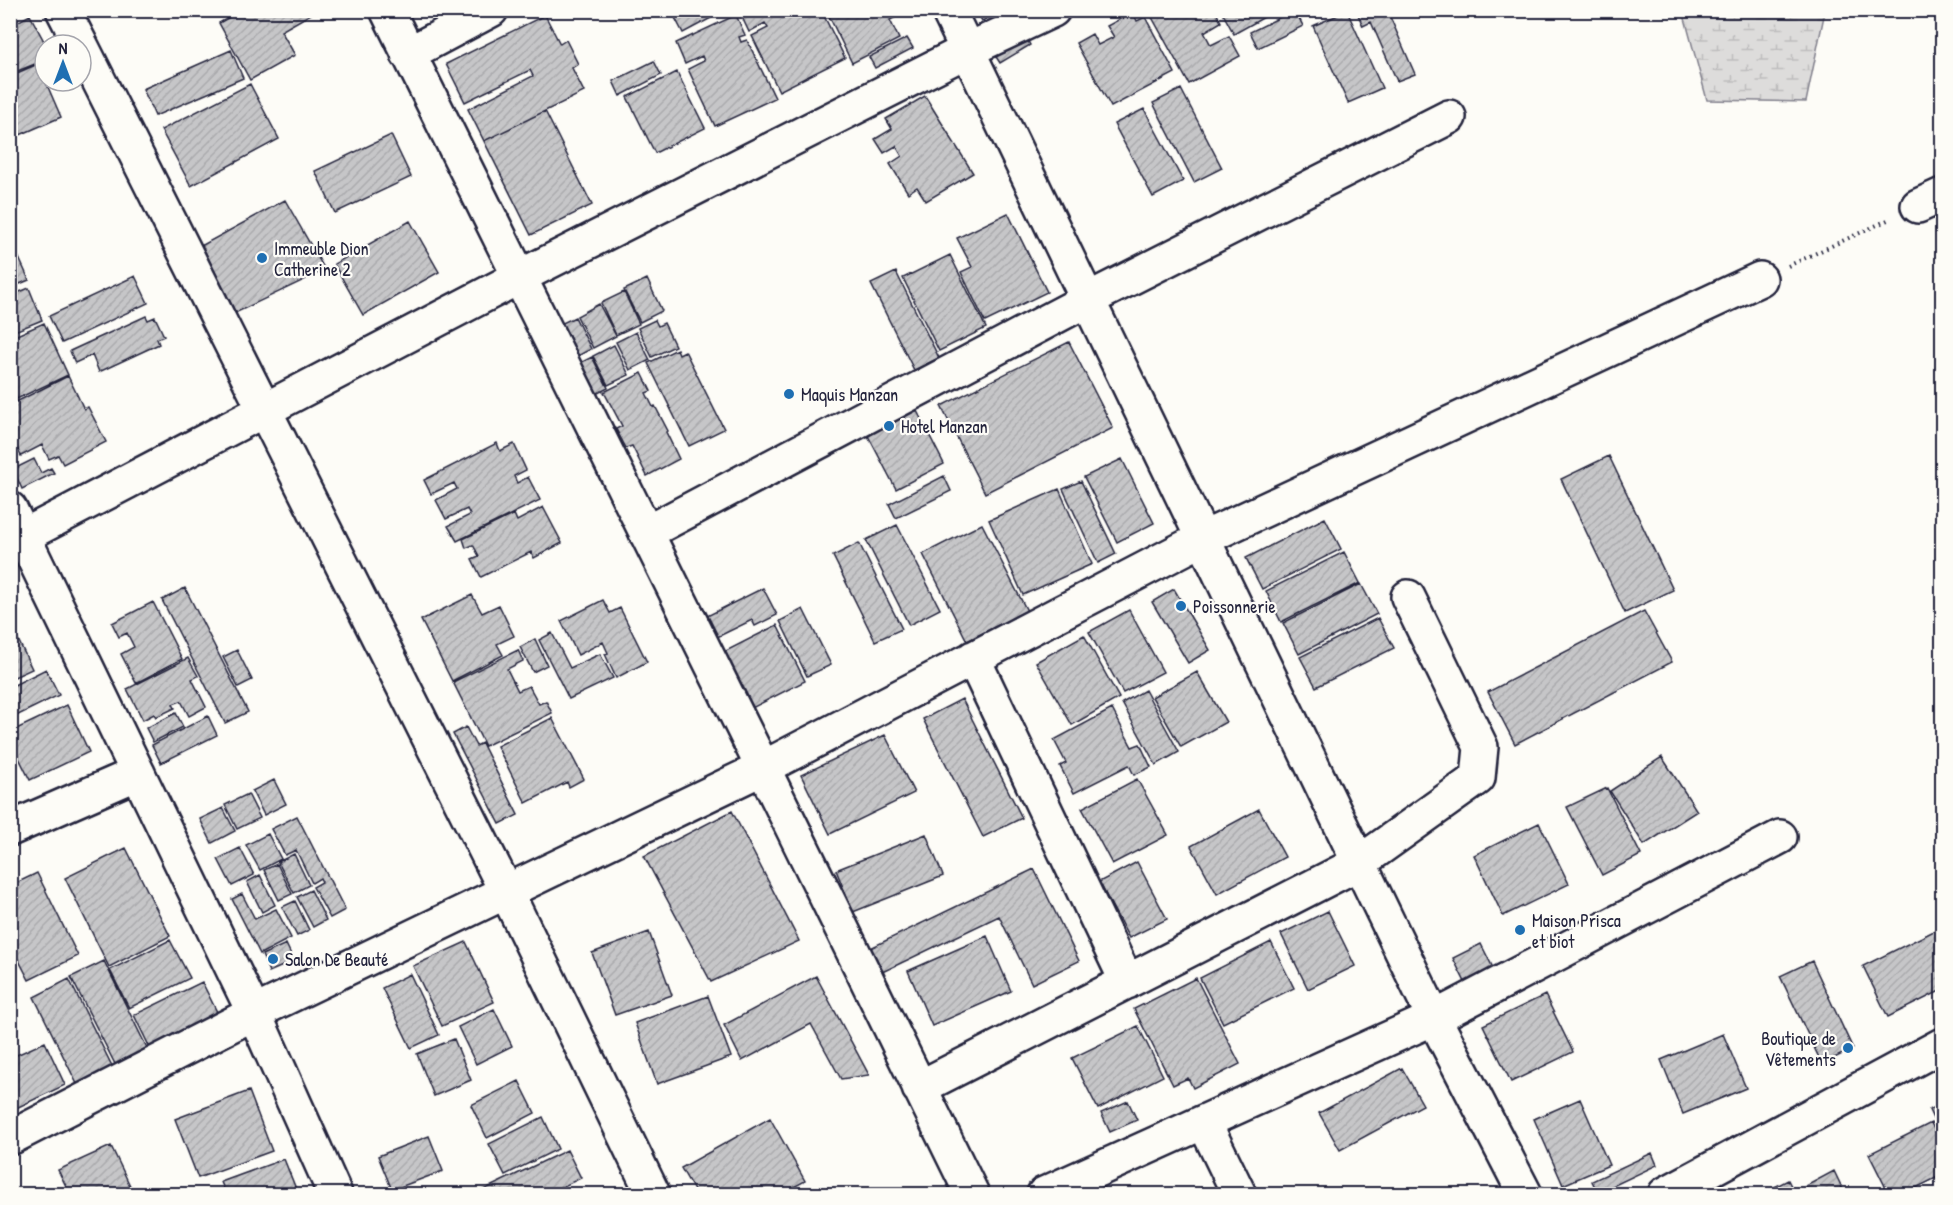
<svg xmlns="http://www.w3.org/2000/svg" width="1953" height="1205" font-family="'Patrick Hand',sans-serif">
<style>
.wetland{fill:url(#wetland-marsh);stroke:#807f8b;stroke-width:1.5}
.building{fill:url(#building-hatch);stroke:#22223b;stroke-width:1.5}
.lines{fill:none;stroke-linecap:round;stroke-linejoin:round}
.minor-casing{stroke:#22223b;stroke-width:38}
.path{stroke:#22223b;stroke-width:4;stroke-dasharray:1.5 4.5;stroke-linecap:butt}
.minor{stroke:#fdfcf7;stroke-width:33}
.poi-dot{fill:#1f6fb2;stroke:#fdfcf7;stroke-width:2}
.labels{text-anchor:middle;dominant-baseline:central;stroke-width:4.5;stroke-linejoin:round;paint-order:stroke}
.poi-label{font-size:18px;fill:#22223b;stroke:#fdfcf7;text-anchor:start}
</style>
<defs>
<pattern id="wetland-marsh" width="20" height="14" patternUnits="userSpaceOnUse" patternTransform="scale(1.5)"><rect width="20" height="14" fill="#dddcdb"/><path d="M1 5h8M5 5V1M11 12h8M15 12V8" fill="none" stroke="#bdbcbd"/></pattern>
<pattern id="building-hatch" width="6" height="6" patternUnits="userSpaceOnUse" patternTransform="scale(1.5)"><rect width="6" height="6" fill="#c6c6c8"/><path d="M-1 1l2-2M0 6l6-6M5 7l2-2" fill="none" stroke="#aaaaad"/></pattern>
</defs>
<rect width="100%" height="100%" fill="#fdfcf7"/>
<filter id="ink" filterUnits="userSpaceOnUse"><feTurbulence type="fractalNoise" baseFrequency=".0167" numOctaves="2"/><feDisplacementMap in="SourceGraphic" scale="12" xChannelSelector="R" yChannelSelector="G"/><feConvolveMatrix kernelMatrix="1 2 1 2 8 2 1 2 1" color-interpolation-filters="sRGB"/></filter>
<g filter="url(#ink)">
<path class="wetland" d="M1683 11H1825L1806 102 1707 100Z"/>
<path class="building" d="M242 10H318L281 31 295 55 250 80 219 23Z
M671 10H726L683 33Z
M744 10H821L845 58 779 91 752 36 768 28 765 23 749 32 740 13Z
M826 10H896L898 16 890 20 899 39 852 63Z
M976 10H1004L982 21Z
M1148 10H1215L1221 22 1204 32 1211 45 1229 36 1240 56 1189 84Z
M1221 10H1277L1234 34Z
M1295 10 1303 26 1258 48 1250 32Z
M1356 10H1387L1415 74 1397 81 1371 22 1363 26Z
M1347 11 1382 88 1348 103 1313 26Z
M1133 12 1137 21 1145 17 1175 73 1111 107 1076 43 1092 34 1098 45 1114 37 1107 26Z
M30 15 46 45 45 60 10 74V26Z
M545 15 560 44 566 40 578 64 572 68 584 92 484 141 468 109 533 76 530 70 465 102 446 64Z
M736 15 745 35 739 37 741 42 747 40 775 98 715 126 688 69 704 61 702 56 685 64 676 43Z
M1020 27 1030 45 1000 63 989 46Z
M907 38 913 48 875 68 869 57Z
M231 50 243 78 155 116 143 89Z
M654 61 661 75 620 96 613 81Z
M38 64 61 117 13 138 10 132V76Z
M677 72 705 128 655 153 627 97Z
M250 84 279 139 191 186 161 130Z
M1181 89 1222 168 1194 182 1153 103Z
M925 96 973 173 926 201 917 187 908 193 890 164 902 156 896 146 884 153 875 139 892 129 886 119Z
M1144 109 1183 181 1153 197 1114 124Z
M545 111 592 205 531 235 484 141Z
M391 135 411 177 335 213 315 171Z
M285 200 325 270 235 313 199 247Z
M1008 213 1047 292 985 322 961 272 972 267 957 238Z
M410 221 439 272 363 315 334 264Z
M15 249 29 280 10 288V251Z
M950 255 986 328 939 351 903 278Z
M896 272 939 358 914 370 871 284Z
M135 276 148 303 62 343 49 316Z
M647 279 662 311 640 322 624 290Z
M29 288 42 320 10 333V296Z
M624 292 639 324 616 335 601 303Z
M599 304 616 336 593 348 577 316Z
M146 316 148 320 155 317 164 336 157 339 159 344 99 372 92 355 75 363 70 351Z
M575 317 591 349 568 361 552 328Z
M655 320 658 326 664 323 675 346 652 357 638 328Z
M44 323 68 375 10 402V338Z
M636 332 650 360 630 370 616 342Z
M1069 342 1113 428 985 493 941 406Z
M614 345 629 375 608 385 593 356Z
M677 349 679 354 685 351 724 429 689 446 648 363Z
M592 357 608 388 588 398 572 367Z
M642 373 651 391 646 393 653 407 655 406 668 431 666 432 679 459 647 476 632 446 626 448 616 429 622 426 604 392Z
M68 376 84 409 88 407 106 442 63 464 58 455 49 459 42 445 21 456 10 434V405Z
M914 405 944 464 896 489 865 430Z
M497 443 500 451 514 444 526 470 514 476 517 483 528 477 540 500 457 541 448 526 470 515 467 509 446 519 436 500 457 489 454 483 431 494 424 480Z
M1609 456 1673 590 1625 613 1561 479Z
M34 459 41 473 51 468 54 473 22 489 17 478 10 480V463L14 469Z
M1122 459 1154 523 1117 542 1084 477Z
M944 476 951 491 896 518 889 504Z
M1081 481 1116 554 1098 563 1063 489Z
M1059 489 1092 564 1023 595 989 520Z
M543 507 562 543 534 558 531 552 481 577 472 559 479 556 473 545 466 548 463 539 514 514 517 521Z
M1325 518 1341 549 1262 589 1246 558Z
M982 524 1027 611 967 641 923 554Z
M897 525 940 609 909 625 866 540Z
M859 543 902 629 875 641 833 556Z
M1344 552 1360 583 1281 622 1266 591Z
M1361 584 1377 614 1299 654 1283 623Z
M185 588 248 712 225 723 162 600Z
M763 588 777 615 755 626 752 620 707 642 697 621Z
M1174 589 1210 650 1188 663 1152 602Z
M472 595 482 613 499 605 514 636 497 644 503 655 452 681 421 620Z
M603 600 610 613 620 608 647 662 616 678 605 654 608 653 603 642 578 655 561 621Z
M153 602 182 659 136 683 121 654 134 647 127 633 119 637 112 623Z
M803 609 831 665 807 676 780 621Z
M1129 610 1163 672 1123 693 1089 632Z
M1644 611 1672 662 1515 744 1488 692Z
M1378 618 1394 648 1316 687 1300 657Z
M777 625 805 681 742 713 714 657Z
M13 629 32 669 10 679V630Z
M552 633 570 668 600 654 613 678 569 699 539 640Z
M1084 635 1119 698 1072 725 1036 662Z
M535 639 547 665 533 672 520 647Z
M237 650 252 680 238 687 223 657Z
M518 650 523 661 507 669 518 691 529 686 539 704 546 701 552 713 485 746 453 682Z
M188 658 198 676 192 679 206 707 189 716 181 701 173 704 175 708 156 717 154 714 143 720 127 689Z
M46 669 59 695 10 719V687Z
M1197 672 1226 722 1181 747 1152 697Z
M1145 690 1179 752 1156 765 1122 703Z
M962 699 1022 818 983 837 923 719Z
M67 705 89 752 30 780 10 740V732Z
M1112 709 1132 747 1140 744 1151 767 1134 775 1129 765 1074 793 1060 766 1066 763 1054 740Z
M176 713 183 727 153 742 146 728Z
M208 716 217 735 161 763 152 745Z
M552 718 584 779 569 787 567 782 526 803 497 746Z
M466 727 476 746 482 743 518 815 500 824 453 734Z
M885 735 914 793 830 834 801 775Z
M1662 757 1697 811 1644 845 1610 791Z
M1137 779 1168 835 1112 864 1082 808Z
M274 780 286 804 264 815 252 791Z
M1607 788 1641 855 1602 875 1567 807Z
M248 794 260 818 237 829 225 805Z
M223 808 235 831 212 843 200 819Z
M1259 809 1285 857 1217 894 1191 846Z
M732 811 799 941 711 982 644 856Z
M297 816 345 910 330 918 313 887 322 882 320 878 312 883 296 850 285 855 271 829Z
M1539 823 1569 884 1503 916 1474 855Z
M268 834 281 859 260 870 246 845Z
M926 834 943 876 853 912 836 870Z
M126 848 170 936 109 967 65 878Z
M240 848 254 875 232 886 218 859Z
M294 854 309 885 294 893 278 862Z
M1137 862 1167 919 1129 938 1099 882Z
M277 864 292 894 279 900 264 870Z
M1034 869 1079 961 1032 984 999 916 874 976 862 952Z
M37 873 78 956 29 980 10 943V886Z
M260 875 275 905 262 912 247 882Z
M311 890 326 920 313 927 297 897Z
M242 894 255 919 276 909 291 938 260 954 232 899Z
M295 901 309 930 297 936 282 907Z
M1328 911 1355 966 1308 989 1281 934Z
M1942 927V990L1888 1017 1863 966Z
M649 932 672 995 615 1015 592 953Z
M987 936 1011 991 932 1026 908 971Z
M170 940 190 978 129 1008 110 970Z
M466 942 494 1002 442 1026 413 966Z
M1271 942 1294 988 1223 1023 1200 978Z
M286 944 294 961 269 972 262 955Z
M1481 944 1494 970 1466 984 1453 958Z
M104 961 150 1054 118 1070 71 977Z
M1812 961 1853 1049 1822 1064 1780 976Z
M410 974 439 1035 411 1048 382 988Z
M816 976 869 1075 841 1079 811 1024 742 1061 724 1025Z
M1196 978 1240 1064 1193 1088 1188 1078 1173 1085 1134 1009Z
M69 979 113 1068 78 1086 34 997Z
M202 982 219 1016 151 1050 134 1015Z
M1545 995 1573 1052 1511 1082 1483 1025Z
M708 996 731 1057 657 1084 635 1023Z
M494 1009 512 1046 476 1064 458 1027Z
M1138 1026 1163 1076 1098 1109 1072 1058Z
M1723 1034 1746 1088 1683 1114 1661 1060Z
M454 1039 471 1080 434 1096 417 1054Z
M45 1042 65 1085 12 1110 10 1106V1058Z
M1402 1068 1423 1105 1340 1150 1319 1113Z
M519 1081 535 1113 487 1138 471 1105Z
M249 1091 272 1151 198 1178 175 1119Z
M1580 1099 1609 1165 1563 1185 1534 1119Z
M1128 1101 1137 1120 1110 1132 1101 1113Z
M1942 1104V1138L1929 1110Z
M543 1117 558 1149 505 1175 489 1144Z
M770 1118 805 1181 781 1194H696L681 1168Z
M1931 1123 1942 1145V1175L1904 1194H1889L1869 1154Z
M429 1136 443 1171 392 1190 378 1156Z
M111 1146 134 1194H70L58 1170Z
M567 1150 581 1178 547 1194H475Z
M1652 1153 1657 1165 1598 1193 1592 1181Z
M284 1159 298 1194H226L221 1182Z
M1834 1171 1845 1194H1810L1806 1186Z
M1788 1180 1795 1194H1761Z"/>
<g class="lines">
<g class="minor-casing">
<path id="minor" d="M63 10 81 45
M387 10 763 768 972 1194
M948 10 1434 1018 1525 1194
M81 45 506 891 653 1194
M408 54 491 10
M1918 206 1942 195
M10 509 254 1013 335 1194
M646 533 1087 300 1449 117
M10 543 519 277 968 50 1053 10
M973 658 1127 982
M10 829 138 773
M919 1088 1359 863 1478 778 1481 747 1408 597
M1204 1122 1239 1194
M10 1138 254 1013 763 768 1202 539 1760 279
M1044 1194 1434 1018 1780 837
M1665 1194 1942 1045"/>
</g>
<path class="path" d="M1788 266 1890 219"/>
<use href="#minor" class="minor"/>
</g>
</g>
<g class="poi-dot">
<circle cx="262" cy="258" r="6"/>
<circle cx="789" cy="394" r="6"/>
<circle cx="889" cy="426" r="6"/>
<circle cx="1181" cy="606" r="6"/>
<circle cx="1520" cy="930" r="6"/>
<circle cx="273" cy="959" r="6"/>
<circle cx="1848" cy="1048" r="6"/>
</g>
<g class="labels">
<g class="poi-label">
<text x="274" y="248">Immeuble Dion<tspan x="274" dy="21">Catherine 2</tspan></text>
<text x="801" y="394">Maquis Manzan</text>
<text x="901" y="426">Hotel Manzan</text>
<text x="1193" y="606">Poissonnerie</text>
<text x="1532" y="920">Maison Prisca<tspan x="1532" dy="21">et biot</tspan></text>
<text x="285" y="959">Salon De Beauté</text>
<text x="1836" y="1038" text-anchor="end">Boutique de<tspan x="1836" dy="21">Vêtements</tspan></text>
</g>
</g>
<rect width="1953" height="1205" fill="none" stroke="#fdfcf7" stroke-width="36"/>
<rect x="18" y="18" width="1917" height="1169" fill="none" stroke="#22223b" stroke-width="2" filter="url(#ink)"/>
<g transform="translate(63 63)"><circle r="28" fill="#fdfcf7" stroke="#a5a5ac" stroke-width="1.5"/>
<path d="M0-4.5L10 22L0 15L-10 22Z" fill="#1f6fb2"/>
<text y="-9" font-size="16" font-weight="bold" text-anchor="middle" fill="#22223b">N</text>
</g>
</svg>
